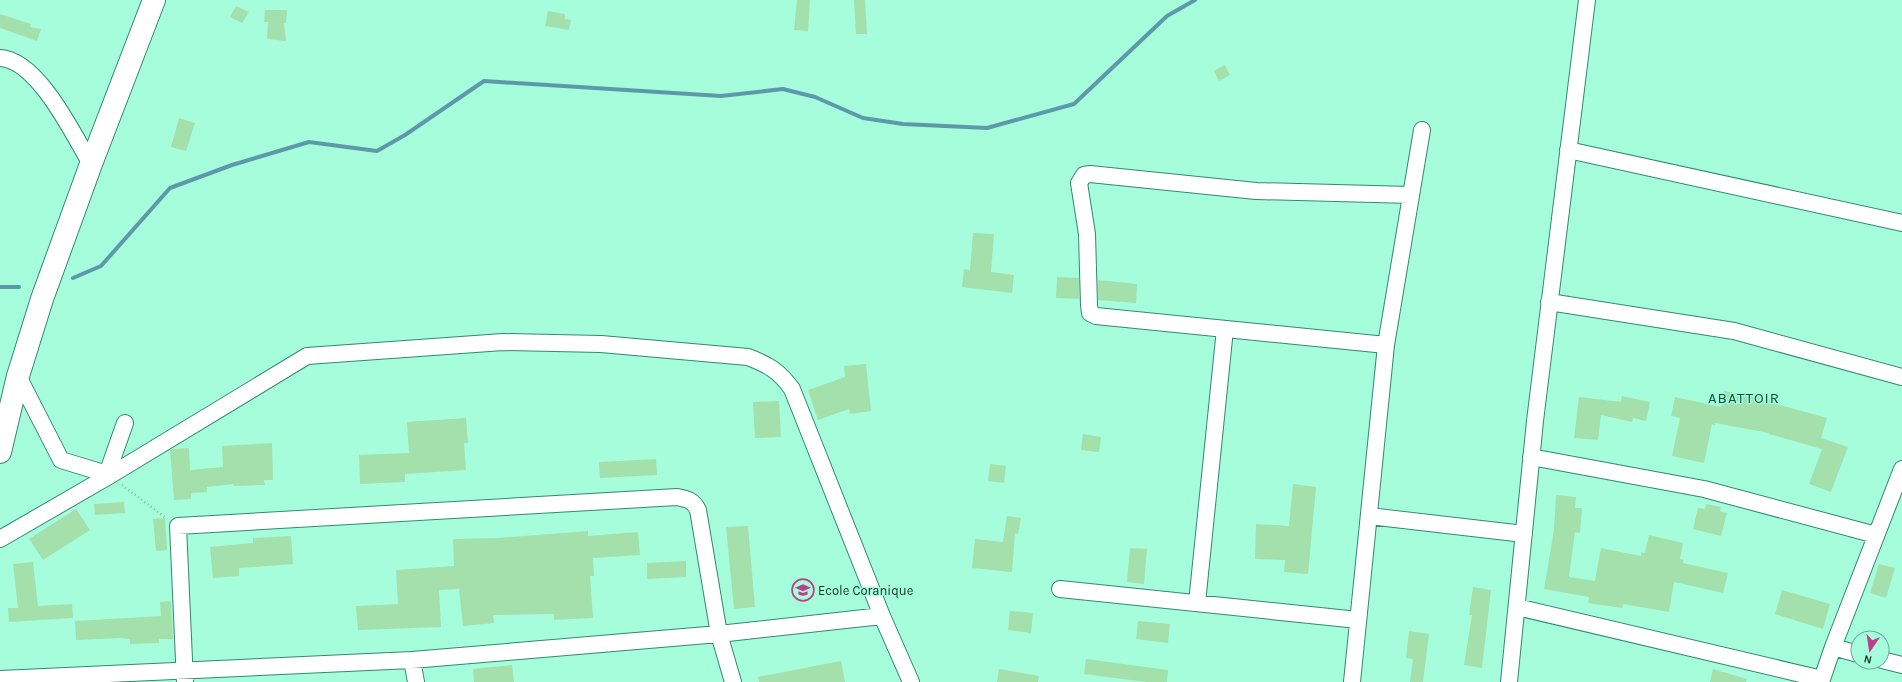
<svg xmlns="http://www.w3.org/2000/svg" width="1902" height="682" font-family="Karla,sans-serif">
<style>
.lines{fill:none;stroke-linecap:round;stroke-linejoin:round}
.stream{stroke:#5e99ab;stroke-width:4}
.building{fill:#a3e0ab}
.street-casing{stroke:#308a6d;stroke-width:18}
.secondary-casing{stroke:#308a6d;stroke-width:24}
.path{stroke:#78c0a5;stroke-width:2.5;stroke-dasharray:1 3;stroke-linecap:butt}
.street{stroke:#fff;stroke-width:16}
.secondary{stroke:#fff;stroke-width:22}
.labels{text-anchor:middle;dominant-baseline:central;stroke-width:3;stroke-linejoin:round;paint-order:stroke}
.poi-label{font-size:13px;fill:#0e3327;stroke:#a6fddc;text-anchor:start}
.quarter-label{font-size:15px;letter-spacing:1px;fill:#06533e;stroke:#a6fddc}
</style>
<rect width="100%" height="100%" fill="#a6fddc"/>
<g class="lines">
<path class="stream" d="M73 278 101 266 170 188 232 165 309 142 377 151 405 135 484 81 721 96 783 89 815 97 863 118 903 124 987 128 1074 104 1167 16 1195 0
M0 287H19"/>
</g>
<path class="building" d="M797 0H810L808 31 794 30Z
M854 0H865L867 34H856Z
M236 6 249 12 242 23 230 17Z
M265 10H287L286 23H284L286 41 267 39 268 22H264Z
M548 11 565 14V19L571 20 569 30 545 26Z
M0 14 31 24 30 27 41 29 37 41 0 28Z
M1225 65 1230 75 1219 81 1214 71Z
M179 118 195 123 186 151 171 147Z
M973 233 994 234 991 272 1014 275 1012 293 962 287 964 269 970 270Z
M1057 277 1079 278V299L1056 298Z
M1098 280 1137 284 1136 303 1098 300Z
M866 364 871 411 850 414 849 409 818 420 808 390 845 377 844 366Z
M1724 391 1774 400 1773 403 1827 418 1821 438 1848 447 1831 492 1809 484 1822 449 1769 434V433L1715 423V425L1712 424 1704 463 1672 456 1680 418 1671 416 1675 397 1721 407Z
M1622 396 1650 402 1646 421 1633 418 1632 422 1601 415 1598 440 1574 438 1579 397 1621 402Z
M779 401 781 437 755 438 753 402Z
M466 418 468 443H464L466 470 405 474V482L360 484 359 455 409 453 407 422Z
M1083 434 1101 437 1099 452 1081 450Z
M272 443 273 480H264L265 485 234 486V484L207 487V492L191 493V499L174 500 170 450 172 449 189 448 190 470 223 467 222 446Z
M656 459 657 475 600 478 599 462Z
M990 464 1006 466 1004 483 988 481Z
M1293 484 1316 487 1308 574 1284 572 1285 560 1255 559 1256 524 1289 526Z
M1556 495 1576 497 1575 508H1582L1580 533 1575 532 1569 577 1595 581 1601 548 1641 556V552L1645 553 1649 535 1683 543 1680 559 1684 560 1683 563 1728 573 1723 593 1674 582 1669 612 1623 604 1622 608 1588 603 1589 597 1544 589 1554 530Z
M124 502 125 513 95 515 94 504Z
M1706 504 1721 507 1720 511 1727 513 1721 536 1693 529 1698 508 1705 509Z
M76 509 90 530 43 560 29 539Z
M1007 516 1021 518 1018 534 1015 533 1012 572 972 568 975 539 1003 542Z
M165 518 167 550 156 551 153 519Z
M748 526 755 607 734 609 726 527Z
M588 531V536L638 532 640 555 593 558 594 576H590L593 618 554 620V614L493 615 494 623 463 626 459 589 439 590 441 627 358 630 356 606 398 604 396 570 454 566 453 539 498 538Z
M291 536 293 564 239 568V576L213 578 210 547 253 543V538Z
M1130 548 1147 549 1144 584 1127 582Z
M686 561V577L647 579V563Z
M33 562 38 606 72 604 73 618 9 622 8 608H18L13 564Z
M1879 564 1895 568 1886 598 1870 593Z
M1473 587 1491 590 1482 668 1464 665 1472 615H1469Z
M1782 590 1830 604 1823 629 1775 614Z
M171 601 173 639H159V643L130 644V639L121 638 76 640 75 621 161 616 160 602Z
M1010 611 1033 613 1031 633 1008 630Z
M1138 621 1170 624 1168 643 1136 639Z
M1409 631 1429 634 1423 682H1410L1413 659 1406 658Z
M1086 659 1168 670 1167 682H1146L1084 674Z
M841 661 845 682H759L758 677Z
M512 665 514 682H474L473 669Z
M999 669 1039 676 1038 682H997Z
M1713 669 1747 679 1746 682H1710Z"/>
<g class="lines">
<g class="street-casing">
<path id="street" d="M0 58C38 60 73 134 91 164
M1568 150 1902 223
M1549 302 1734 331 1902 377
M1386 345 1096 316 1090 313 1089 305 1087 234 1079 183 1084 175 1090 174 1256 191 1411 195
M18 376 61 460 107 474 125 423
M1531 457 1704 489 1876 535
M1369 516 1524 534
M0 539 109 476 307 356 503 342 601 344 748 357C769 365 779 371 792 389L882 616 911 682
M1060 589 1358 620
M1197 603 1225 329
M1517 607 1822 679
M1833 647 1858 654
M412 660 416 682
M1882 660 1902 665
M0 679 412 660 719 634 882 616
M185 682 178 526 677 497C687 499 693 500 698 510L719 634 733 682
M1352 682 1386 345 1422 130
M1509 682 1535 421 1587 0
M1821 682 1833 647 1902 469"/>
</g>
<g class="secondary-casing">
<path id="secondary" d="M0 452 18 376 42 299 91 164 154 0"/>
</g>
<path class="path" d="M122 485 166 518"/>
<use href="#street" class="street"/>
<use href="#secondary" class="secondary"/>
</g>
<defs>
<g id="school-ring" transform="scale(1.15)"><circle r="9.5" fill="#a6fddc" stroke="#be3e89" stroke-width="1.5"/><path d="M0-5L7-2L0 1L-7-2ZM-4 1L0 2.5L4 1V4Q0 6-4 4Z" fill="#be3e89"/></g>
</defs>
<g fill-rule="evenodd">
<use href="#school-ring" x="803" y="590"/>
</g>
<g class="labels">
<g class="poi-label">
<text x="818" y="590">Ecole Coranique</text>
</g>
<g class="quarter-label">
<text x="1744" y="398">ABATTOIR</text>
</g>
</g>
<g transform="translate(1870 650) rotate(193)"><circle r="19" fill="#a6fddc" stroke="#69ac94"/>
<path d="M0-3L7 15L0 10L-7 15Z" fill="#be3e89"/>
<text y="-6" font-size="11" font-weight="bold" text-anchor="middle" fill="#0e3327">N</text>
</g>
</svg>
